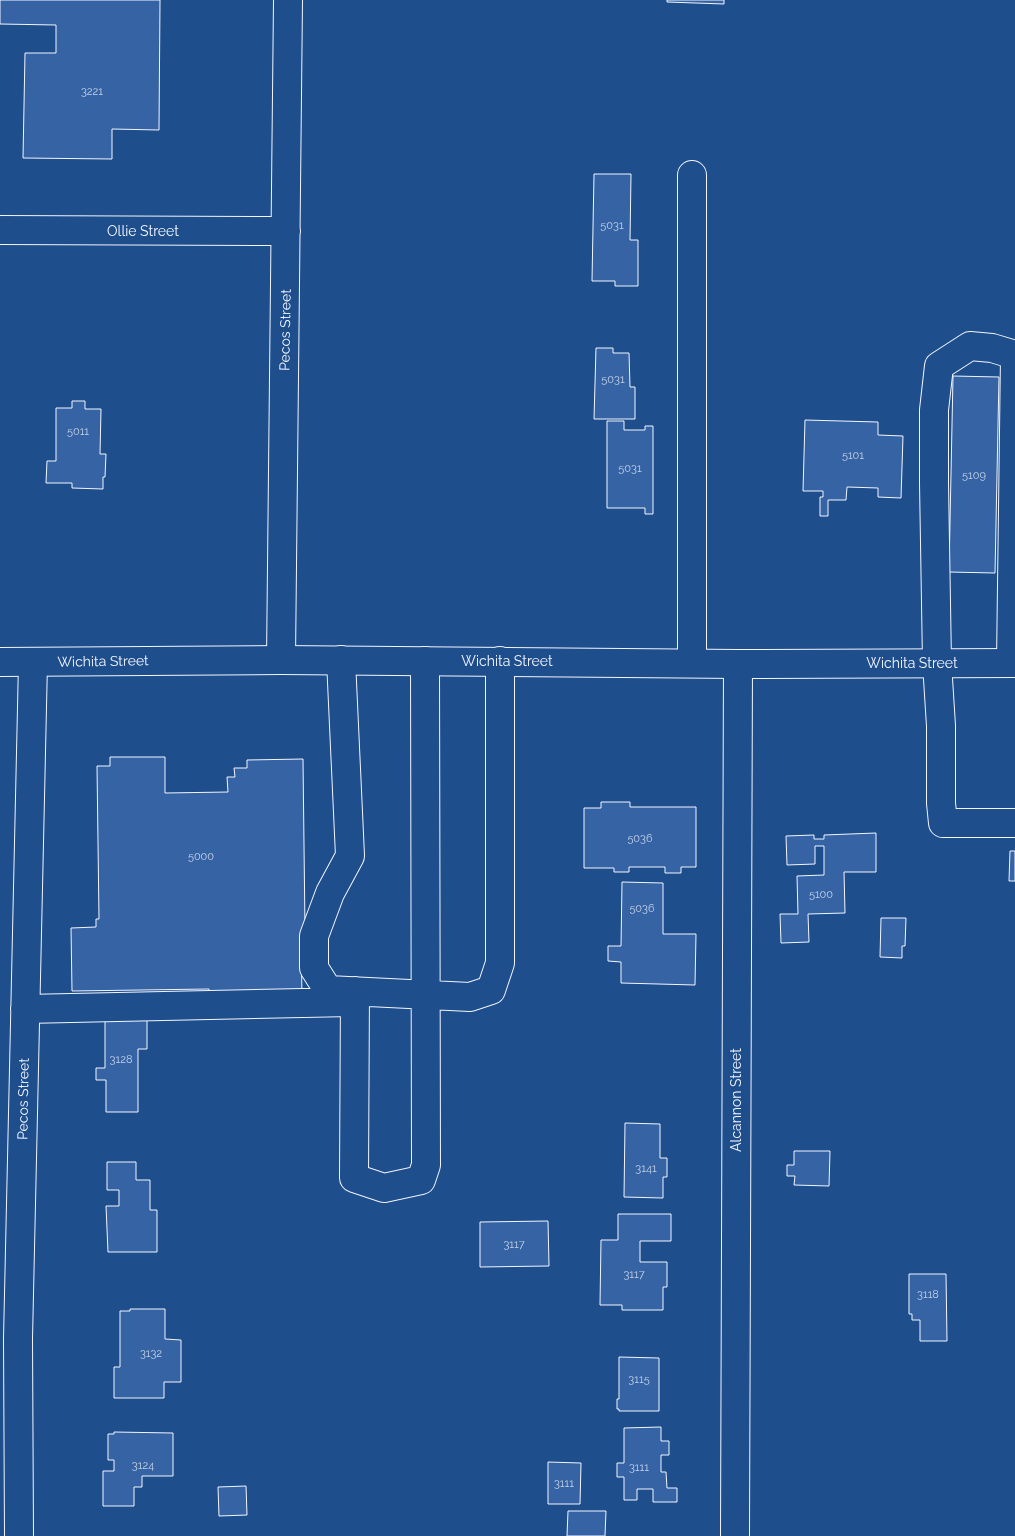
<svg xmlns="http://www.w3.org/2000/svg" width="1015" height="1536" font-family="Raleway,sans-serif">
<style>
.building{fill:#3563a3;stroke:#f2f6ff}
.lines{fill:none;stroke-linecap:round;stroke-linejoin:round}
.minor-casing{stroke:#f2f6ff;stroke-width:30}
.major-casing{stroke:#f2f6ff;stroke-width:30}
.minor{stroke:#1f4e8c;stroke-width:28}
.major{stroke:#1f4e8c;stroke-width:28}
.labels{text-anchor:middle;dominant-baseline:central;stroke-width:4;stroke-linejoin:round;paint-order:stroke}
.number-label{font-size:11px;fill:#c3d1e8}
.street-label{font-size:14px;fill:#f2f6ff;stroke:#1f4e8c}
</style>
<rect width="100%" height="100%" fill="#1f4e8c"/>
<path class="building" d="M0 0H160L159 130 112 129V159L23 158 25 53H56V25L0 24Z
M667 0H724V4L667 2Z
M594 174H631L630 240H638V286H615V281H592Z
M596 348H613V353H629L630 387H635V419H594Z
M953 376 999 377 995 573 949 572Z
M72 401H85V409H101L100 454H106L105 477H103V489L72 488V483H46L47 461H56V408H72Z
M805 420 878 422V435L903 436 901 498 878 497V488L847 487 846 500H828V516H820V497H823V491H803Z
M607 421H624V430H645V426H653V514H645V508H607Z
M110 757H165V793L228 792 227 777H235L234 768H247V760L303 759 305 930H301L302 999 209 1000V989L72 991 71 928 96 927V919H99L97 766H110Z
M601 802H630V807H696V867H681V873H665V867H629V872H614V868H584V808H601Z
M876 833V872H844L845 913 808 914 809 942 781 943 780 914H798L797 876 824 875V846H815V864L787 865 786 836 814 835V839H824V835Z
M1010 851H1015V881H1009Z
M622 882 663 883V934H696L695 985 621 983V962L608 961V946H621Z
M881 918H906L905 946H902V958L880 957Z
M105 1020H147V1049H138V1112H106V1080H96V1068H105Z
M625 1123 660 1124V1158H667V1177H663V1198L624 1197Z
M794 1151H830L829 1186 794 1185 795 1176H787V1165H794Z
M107 1162H136V1180H150V1210H157V1252H108L106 1206H119V1190H107Z
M618 1214H671V1241H640V1262H667V1287H663V1310H622V1305H600L601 1240H618Z
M548 1221 549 1266 480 1267V1222Z
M909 1274H946L947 1341H920V1320H912V1314H909Z
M130 1309H165V1339L181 1340V1382H164V1398H114V1367H120V1311H130Z
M619 1357 659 1358V1411H619V1409H617V1399H619Z
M661 1427V1441H669V1455H661V1472H666L667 1488H677V1502H653V1489H637V1500H624V1477H617V1463H624V1428Z
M114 1432 173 1433V1476H142V1487H134V1506H103V1471H114V1460H108V1434H114Z
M548 1462 581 1463 580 1504H548Z
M246 1486 247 1515 219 1516 218 1487Z
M568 1511H606L605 1536H567Z"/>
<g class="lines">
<g class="minor-casing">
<path id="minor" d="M692 175V663
M0 230 286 231
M281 660 288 0
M341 660 350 856 330 893 314 936V968L328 990 470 997 491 990 500 963V661
M1011 663 1015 355 992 348 970 346 939 366 934 410V483L937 663 941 726V803L943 823H1015
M355 991 354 1178 384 1188 421 1180 426 1165 425 661
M25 1009 351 1002
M19 1536 18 1339 33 662
M735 1536 738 664"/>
</g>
<g class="major-casing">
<path id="major" d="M0 662 281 660 738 664 1015 663"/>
</g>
<use href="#minor" class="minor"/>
<use href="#major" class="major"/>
</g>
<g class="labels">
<g class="number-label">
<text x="92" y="91">3221</text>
<text x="612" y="225">5031</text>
<text x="613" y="379">5031</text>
<text x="78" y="431">5011</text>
<text x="853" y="455">5101</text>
<text x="630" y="468">5031</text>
<text x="974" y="475">5109</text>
<text x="640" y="838">5036</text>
<text x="201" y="856">5000</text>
<text x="821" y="894">5100</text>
<text x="642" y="908">5036</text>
<text x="121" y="1059">3128</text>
<text x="646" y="1168">3141</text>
<text x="514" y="1244">3117</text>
<text x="634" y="1274">3117</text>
<text x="928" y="1294">3118</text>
<text x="151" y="1353">3132</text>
<text x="639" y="1379">3115</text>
<text x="143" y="1465">3124</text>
<text x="639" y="1467">3111</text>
<text x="564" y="1483">3111</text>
</g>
<g class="street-label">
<text x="143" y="231">Ollie Street</text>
<text transform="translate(285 330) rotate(-89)">Pecos Street</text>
<text transform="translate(103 661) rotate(-1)">Wichita Street</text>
<text x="507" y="661">Wichita Street</text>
<text x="912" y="663">Wichita Street</text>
<text transform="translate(23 1099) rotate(-89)">Pecos Street</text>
<text transform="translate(736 1100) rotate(-90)">Alcannon Street</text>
</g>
</g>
</svg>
